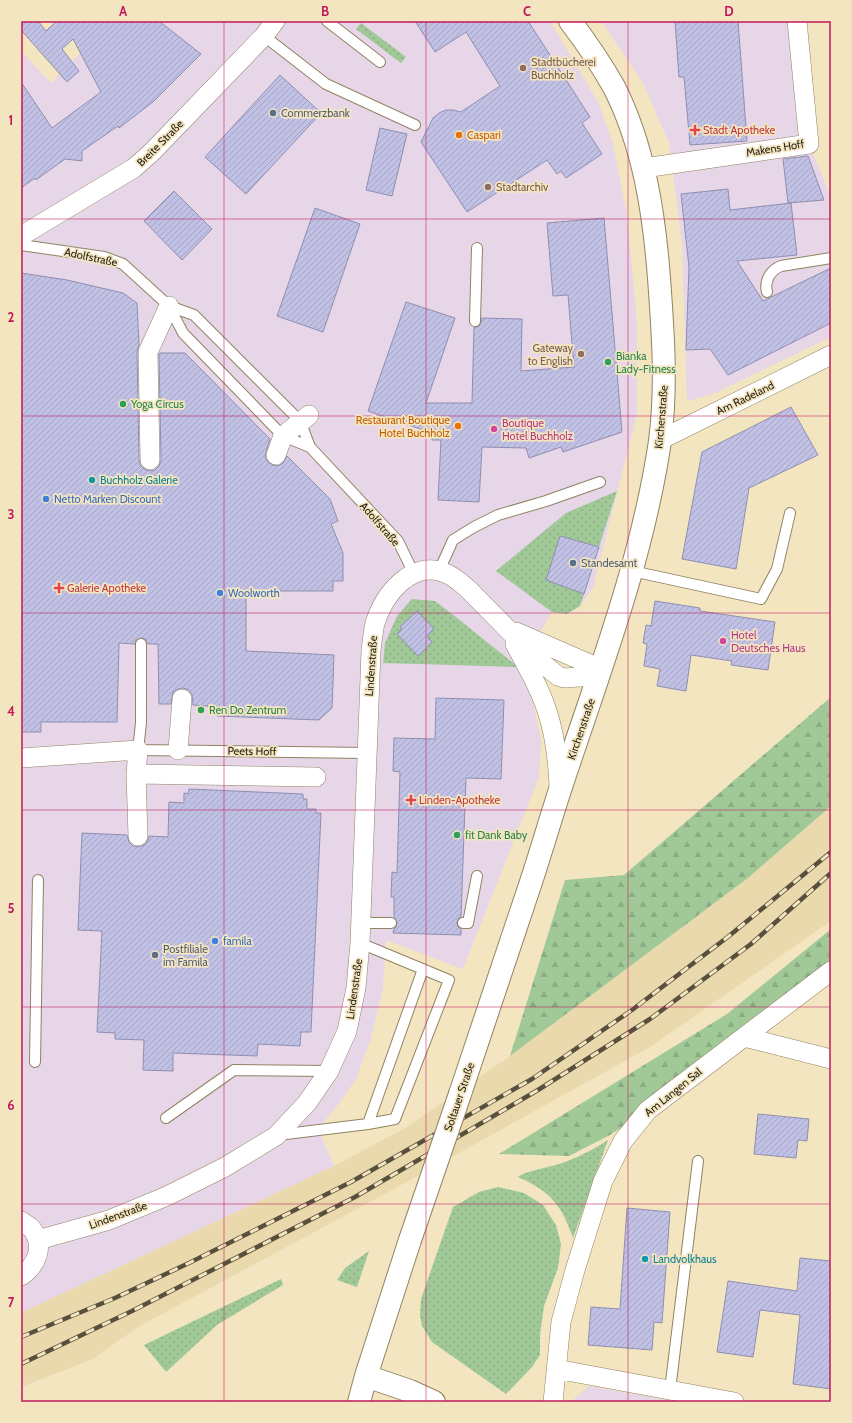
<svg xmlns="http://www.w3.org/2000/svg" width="852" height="1423" font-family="Cabin,sans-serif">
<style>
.commercial{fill:#e6d6e8}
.built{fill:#ead9ad}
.grass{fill:url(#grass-dots)}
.forest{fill:url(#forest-firs)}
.building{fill:url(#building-hatch);stroke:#8f8eb0}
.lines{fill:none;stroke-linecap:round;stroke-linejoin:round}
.lane-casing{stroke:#918362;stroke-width:12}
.street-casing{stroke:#918362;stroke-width:20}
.secondary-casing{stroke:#918362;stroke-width:24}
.lane{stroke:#fff;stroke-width:10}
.street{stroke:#fff;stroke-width:19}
.secondary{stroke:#fff;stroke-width:22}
.rail-casing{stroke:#58503d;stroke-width:4.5}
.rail{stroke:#f4e5c1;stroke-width:3;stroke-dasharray:9;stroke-linecap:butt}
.secondary-bridge-casing{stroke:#918362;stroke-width:24;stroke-linecap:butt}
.secondary-bridge{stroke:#fff;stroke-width:22}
.grid{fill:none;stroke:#c2185b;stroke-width:1;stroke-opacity:0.55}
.education-dot{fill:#8d6e63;stroke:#f4e5c1;stroke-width:1.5}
.service-dot{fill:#5c6f8a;stroke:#f4e5c1;stroke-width:1.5}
.health-dot{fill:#e0444e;stroke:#f4e5c1;stroke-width:1.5}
.food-dot{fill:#e8710a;stroke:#f4e5c1;stroke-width:1.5}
.leisure-dot{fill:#2e9e5b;stroke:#f4e5c1;stroke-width:1.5}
.hotel-dot{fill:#d1479c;stroke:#f4e5c1;stroke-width:1.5}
.culture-dot{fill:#0f9aa8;stroke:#f4e5c1;stroke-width:1.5}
.shop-dot{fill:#3f7fe0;stroke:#f4e5c1;stroke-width:1.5}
.labels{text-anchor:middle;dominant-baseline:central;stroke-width:3.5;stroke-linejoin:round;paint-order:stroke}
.education-label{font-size:11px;fill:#785e54;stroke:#f4e5c1;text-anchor:start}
.service-label{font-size:11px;fill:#4e5e75;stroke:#f4e5c1;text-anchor:start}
.health-label{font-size:11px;fill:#be3a42;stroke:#f4e5c1;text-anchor:start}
.food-label{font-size:11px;fill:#c56008;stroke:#f4e5c1;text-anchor:start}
.street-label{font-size:11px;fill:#241f12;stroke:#f4e5c1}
.leisure-label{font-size:11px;fill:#27864d;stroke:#f4e5c1;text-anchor:start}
.hotel-label{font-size:11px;fill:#b23c85;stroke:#f4e5c1;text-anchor:start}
.culture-label{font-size:11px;fill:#0d838f;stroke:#f4e5c1;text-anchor:start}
.shop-label{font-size:11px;fill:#366cbe;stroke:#f4e5c1;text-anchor:start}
.neatline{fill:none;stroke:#c2185b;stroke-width:1.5}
.grid-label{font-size:13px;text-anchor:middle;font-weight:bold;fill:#c2185b}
</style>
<defs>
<pattern id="grass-dots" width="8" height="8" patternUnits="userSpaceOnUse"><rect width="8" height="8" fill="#a1c998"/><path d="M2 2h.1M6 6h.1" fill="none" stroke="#8aac82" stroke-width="1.8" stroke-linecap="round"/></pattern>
<pattern id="forest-firs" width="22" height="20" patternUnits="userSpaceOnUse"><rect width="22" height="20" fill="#a1c998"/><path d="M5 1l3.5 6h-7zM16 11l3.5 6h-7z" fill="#8aac82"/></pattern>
<pattern id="building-hatch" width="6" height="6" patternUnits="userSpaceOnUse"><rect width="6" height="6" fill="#c1c1e5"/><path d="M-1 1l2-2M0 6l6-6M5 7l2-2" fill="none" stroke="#a6a5c3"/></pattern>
</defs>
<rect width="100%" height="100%" fill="#f4e5c1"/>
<path class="commercial" d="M112 21H550L599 104 613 144 627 215 637 322V414L593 588 580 606 567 614 552 612 518 667 529 686 541 740 539 777 463 969 386 940 383 988 371 1038 356 1079 337 1106 318 1129 334 1166 21 1313V51L51 83Z
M601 21H797L809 144 831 197V337L713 394 687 401 682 245 669 143 643 83Z
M589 1386 678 1402H571Z"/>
<path class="built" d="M831 806V921L650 1047 394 1189 138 1327 93 1359 21 1387V1313L334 1166 407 1127 510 1056 748 878Z"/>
<path class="grass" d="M361 23 406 57 401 63 356 29Z
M617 491 599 547 560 536 547 580 584 594 580 606 567 614 552 612 496 571 566 513Z
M412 599 435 601 452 614 518 667 383 663 385 643 397 616Z
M608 1140 573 1238C561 1204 551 1192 518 1177 523 1172 550 1167 559 1164 577 1158 592 1150 608 1140Z
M498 1187 524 1193 543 1205 556 1225 561 1244 558 1268 544 1306 540 1335V1355L532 1367 506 1394 432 1342 422 1326 420 1316 421 1299 453 1207 479 1192Z
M369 1251 357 1287 337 1280 345 1268Z
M281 1279 283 1285 217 1325 166 1372 144 1345Z"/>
<path class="forest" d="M831 697V806L748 878 510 1056 565 880 624 875Z
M831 929V971L648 1110 610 1135 569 1156 499 1154 727 1014Z"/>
<path class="building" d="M21 21H38L46 31 57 21H159L201 54 154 101 119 128 118 126 82 151V161L65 159 36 180 35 178 21 188V82L52 128 101 92 73 39 62 49 79 71 67 82 21 30Z
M415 21H528L590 117 582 123 602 154 566 178 561 171 557 174 547 160 467 212 421 142 433 118 439 113 446 110H453L461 112 500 86 466 32 435 52Z
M675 21H738L747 141 690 145 684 77H679Z
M280 75 321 113 246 194 205 157Z
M380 128 407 134 392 196 366 190Z
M808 156 824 200 788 203 783 159Z
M728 189 730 210 791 203 797 255 737 261 763 301 831 268V323L728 375 710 349 686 350 689 267 681 194Z
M174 191 212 229 182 260 144 221Z
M315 208 360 224 323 332 277 316Z
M604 218 622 432 563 452 561 447 529 458 526 448 482 447 479 502 438 500 441 440H432V433L368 411 406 302 455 318 426 403H472L474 327H478L480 325 482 318 522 319 521 371 574 367 568 295 553 296 547 223Z
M21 273 67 280 123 293 137 303 139 345 137 352 139 460 140 465 144 469 150 471 155 470 159 466 161 460 159 354 160 353H185L270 439 266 452 265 457 268 462 273 465 278 466 283 463 287 456 330 499 338 521 331 524 343 553V581H333V591H246V651L334 655 332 708 319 720 217 716 218 707 193 705 192 694 189 690 183 688 178 689 173 692 171 704H159L158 644H148L145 639 141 638 136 640 135 644 119 643 117 722H41V732H21Z
M791 407 818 455 749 488 736 569 682 559 702 452Z
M560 536 599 547 584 594 546 580Z
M655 601 700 608V611L775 622 768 670 731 665 732 661 691 655 686 691 657 686 660 669 644 666 647 644 643 643 646 625 651 626Z
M417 611 434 629 427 637 432 642 418 656 397 634 402 629 400 627Z
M436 698 504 700 501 779 466 778 461 917 458 919 457 923 458 927 461 929V935L393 933 394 929 396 927 397 923 394 917V897H391L392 872 397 873 400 772 393 771 394 738 435 739Z
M189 789 303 794V799H307V809H316V813H321L311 1032H301L300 1046 258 1044 257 1056 173 1053V1071L143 1070 144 1040 115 1039V1033L97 1032 102 931 78 930 82 833 127 835 129 842 133 846 138 847 144 845 148 841 149 836 168 837 169 802 184 803V793L188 794Z
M758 1114 809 1119 807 1141 798 1140 796 1158 754 1154Z
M627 1208 670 1212 662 1323 654 1322 652 1350 588 1345 591 1307 620 1309Z
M800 1258 831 1261V1389L793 1384 800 1315 760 1310 753 1357 717 1352 728 1281 797 1291Z"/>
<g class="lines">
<g class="lane-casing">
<path id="lane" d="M327 21 380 62
M264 36 326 84 415 125
M21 245 104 257 123 264 169 306 183 333 283 436 310 447
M767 292C764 280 771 270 781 266L831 258
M169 306 194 315 300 421 310 447 398 541 414 574
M475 321 477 248
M439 571 453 540 474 527 498 515 546 501 600 482
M632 571 761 599 777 569 790 513
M141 644V723L138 750 367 753
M360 923H391
M463 923H468L477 876
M35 1062 38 880
M166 1118 234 1070 329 1071
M368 1124 423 969
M278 1135 368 1124 395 1119 449 980 360 943
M670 1390 698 1161"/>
</g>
<g class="street-casing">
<path id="street" d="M644 168 809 144 797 21
M21 236 134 168 152 152 264 36 275 21
M660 440 831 355
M276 455 283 436 309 415
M150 460 148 352 169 306
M516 632 601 669
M515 644C526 665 539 686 546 708 555 733 558 760 559 787
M178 750 182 699
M21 758 138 750 136 774 138 836
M136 774 316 777
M744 1037 831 1059
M21 1221C24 1223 29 1226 32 1229 45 1246 37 1265 21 1276
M38 1240 109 1220 167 1196 225 1167 276 1136 307 1103 329 1071 347 1031 356 988 360 943 371 651C372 642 373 632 375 623 384 595 411 559 445 573 454 576 461 583 468 589L537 659 558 676 564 678 580 677 601 669
M556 1369 734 1402
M553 1402 561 1322 575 1270 603 1181 623 1141 648 1110 831 971"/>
</g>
<g class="secondary-casing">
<path id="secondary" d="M460 1094C483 1024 507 955 530 885 540 855 549 824 559 793 597 677 642 563 660 441 667 387 663 332 659 278 654 213 644 146 614 87 601 64 586 42 570 21
M366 1376 410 1391 434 1402
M359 1402 366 1376 410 1240"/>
</g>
<use href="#lane" class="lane"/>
<use href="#street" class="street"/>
<use href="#secondary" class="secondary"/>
<g class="rail-casing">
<path id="rail" d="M21 1337 115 1298 189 1263 351 1182 532 1079 632 1010 729 936 831 852
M21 1364 132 1311 355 1197 538 1090 650 1019 751 944 831 873"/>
</g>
<use href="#rail" class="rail"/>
<g class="secondary-bridge-casing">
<path id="secondary-bridge" d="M410 1240 460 1094"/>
</g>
<use href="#secondary-bridge" class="secondary-bridge"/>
</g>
<path class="grid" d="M224 21V1402M426 21V1402M628 21V1402M21 219H831M21 416H831M21 613H831M21 810H831M21 1007H831M21 1204H831"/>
<g class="education-dot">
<circle cx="523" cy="68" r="4"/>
<circle cx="488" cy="187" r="4"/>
<circle cx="581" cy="354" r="4"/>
</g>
<g class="service-dot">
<circle cx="273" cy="113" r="4"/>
<circle cx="573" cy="563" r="4"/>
<circle cx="155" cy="955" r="4"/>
</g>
<g class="health-dot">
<path d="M693 124h4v4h4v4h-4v4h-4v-4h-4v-4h4z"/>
<path d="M57 582h4v4h4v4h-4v4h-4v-4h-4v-4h4z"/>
<path d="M409 794h4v4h4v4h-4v4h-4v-4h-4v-4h4z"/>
</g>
<g class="food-dot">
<circle cx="459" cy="135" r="4"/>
<circle cx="458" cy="426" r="4"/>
</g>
<g class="leisure-dot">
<circle cx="608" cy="362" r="4"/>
<circle cx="123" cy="404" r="4"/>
<circle cx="201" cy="710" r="4"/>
<circle cx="457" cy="835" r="4"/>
</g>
<g class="hotel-dot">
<circle cx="494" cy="429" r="4"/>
<circle cx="723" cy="641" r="4"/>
</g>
<g class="culture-dot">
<circle cx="92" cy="480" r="4"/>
<circle cx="645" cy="1259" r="4"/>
</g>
<g class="shop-dot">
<circle cx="46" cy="499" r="4"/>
<circle cx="220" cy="593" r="4"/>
<circle cx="215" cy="941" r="4"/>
</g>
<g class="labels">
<g class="education-label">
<text x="531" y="62">Stadtbücherei<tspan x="531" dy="13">Buchholz</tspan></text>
<text x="496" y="187">Stadtarchiv</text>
<text x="573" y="348" text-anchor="end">Gateway<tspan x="573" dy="13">to English</tspan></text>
</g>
<g class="service-label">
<text x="281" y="113">Commerzbank</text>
<text x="581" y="563">Standesamt</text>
<text x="163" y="949">Postfiliale<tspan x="163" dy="13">im Famila</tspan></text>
</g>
<g class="health-label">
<text x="703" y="130">Stadt Apotheke</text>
<text x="67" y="588">Galerie Apotheke</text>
<text x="419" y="800">Linden-Apotheke</text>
</g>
<g class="food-label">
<text x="467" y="135">Caspari</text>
<text x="450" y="420" text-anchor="end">Restaurant Boutique<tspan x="450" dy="13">Hotel Buchholz</tspan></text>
</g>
<g class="street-label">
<text transform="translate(160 143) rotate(-45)">Breite Straße</text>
<text transform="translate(775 148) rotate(-9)">Makens Hoff</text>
<text transform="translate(91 257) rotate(12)">Adolfstraße</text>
<text transform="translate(745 398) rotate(-26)">Am Radeland</text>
<text transform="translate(661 417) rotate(-85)">Kirchenstraße</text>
<text transform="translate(380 524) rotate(49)">Adolfstraße</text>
<text transform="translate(371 666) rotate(-86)">Lindenstraße</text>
<text transform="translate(581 729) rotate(-71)">Kirchenstraße</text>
<text transform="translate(252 751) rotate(1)">Peets Hoff</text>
<text transform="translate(354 989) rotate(-82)">Lindenstraße</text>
<text transform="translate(673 1092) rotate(-39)">Am Langen Sal</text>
<text transform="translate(459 1097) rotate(-71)">Soltauer Straße</text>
<text transform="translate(118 1215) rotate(-20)">Lindenstraße</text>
</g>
<g class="leisure-label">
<text x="616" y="356">Bianka<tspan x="616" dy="13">Lady-Fitness</tspan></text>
<text x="131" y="404">Yoga Circus</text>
<text x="209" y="710">Ren Do Zentrum</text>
<text x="465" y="835">fit Dank Baby</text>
</g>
<g class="hotel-label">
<text x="502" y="423">Boutique<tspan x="502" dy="13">Hotel Buchholz</tspan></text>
<text x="731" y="635">Hotel<tspan x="731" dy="13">Deutsches Haus</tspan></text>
</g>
<g class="culture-label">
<text x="100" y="480">Buchholz Galerie</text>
<text x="653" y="1259">Landvolkhaus</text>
</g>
<g class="shop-label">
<text x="54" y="499">Netto Marken Discount</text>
<text x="228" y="593">Woolworth</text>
<text x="223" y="941">famila</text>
</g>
</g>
<rect width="852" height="1423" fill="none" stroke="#f4e5c1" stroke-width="44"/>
<rect x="22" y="22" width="808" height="1379" class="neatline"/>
<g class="grid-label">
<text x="123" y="16">A</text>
<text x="325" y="16">B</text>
<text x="527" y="16">C</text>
<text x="729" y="16">D</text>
<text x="11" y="125">1</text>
<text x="11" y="322">2</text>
<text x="11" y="519">3</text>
<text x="11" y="716">4</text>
<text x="11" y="913">5</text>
<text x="11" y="1110">6</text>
<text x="11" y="1307">7</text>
</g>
</svg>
